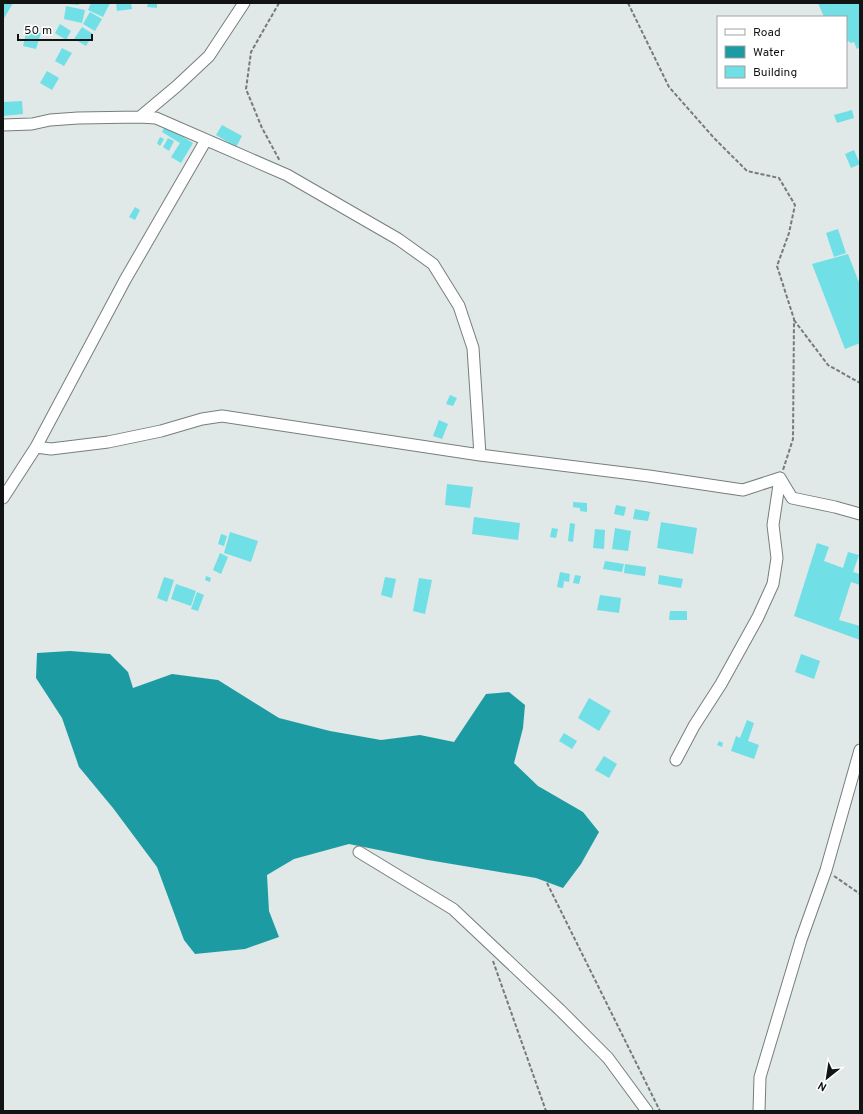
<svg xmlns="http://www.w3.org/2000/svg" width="863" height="1114" font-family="Overpass,sans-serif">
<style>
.water{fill:#1c9ca2}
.building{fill:#70dfe6}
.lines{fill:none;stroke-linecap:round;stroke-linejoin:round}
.minor-casing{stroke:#777e7e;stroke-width:13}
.path{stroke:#767a7a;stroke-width:2;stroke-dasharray:4 2;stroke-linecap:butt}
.minor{stroke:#fff;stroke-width:11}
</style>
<rect width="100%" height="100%" fill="#e0e8e8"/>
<path class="water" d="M70 651 110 654 128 672 133 688 172 674 218 680 279 718 330 731 381 740 420 735 454 742 486 694 509 692 525 705 523 728 514 763 538 786 583 812 599 832 581 864 563 888 536 878 428 860 349 844 294 859 267 875 269 911 279 937 245 949 195 954 184 940 157 867 113 808 79 767 62 718 36 678 37 653Z"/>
<path class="building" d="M3 3H13L3 20Z
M68 3H79V5L68 4Z
M91 3H110L103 17 88 10Z
M116 3H131L132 9 117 11Z
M148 3H157V8L147 7Z
M818 3H860V47L857 49 854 42 850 43 849 41 846 42V17H824Z
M66 6 85 10 82 23 64 19Z
M90 12 102 19 95 31 83 24Z
M60 24 71 31 66 40 55 33Z
M82 27 93 34 86 46 74 39Z
M27 29 41 33 36 49 23 46Z
M62 48 72 53 64 66 55 61Z
M47 71 59 78 52 90 40 83Z
M22 101 23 114 3 116V102Z
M852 110 854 118 837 123 834 115Z
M222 125 242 136 236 147 216 135Z
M165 126 193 143 181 163 171 157 180 143 162 132Z
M160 137 164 139 160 146 157 143Z
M168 138 174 141 169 151 163 147Z
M854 150 860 164 851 168 845 154Z
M135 207 140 210 135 220 129 217Z
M838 229 846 253 834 257 826 233Z
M848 254 860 285V343L845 349 812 264Z
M450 395 457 398 453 406 446 404Z
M439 420 448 424 442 439 433 436Z
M447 484 473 487 470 508 445 505Z
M573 502 587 503V512L580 511V508L573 507Z
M616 505 626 507 624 516 614 514Z
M635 509 650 512 648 521 633 519Z
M474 517 520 523 518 540 472 534Z
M661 522 697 528 693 554 657 548Z
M570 523 575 524 573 542 568 541Z
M552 528 558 529 556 538 550 537Z
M615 528 631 531 628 551 612 549Z
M595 529 605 530 604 549 593 548Z
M230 532 258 541 251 562 224 553Z
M221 534 227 536 224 546 218 544Z
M817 543 829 547 824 561 843 568 848 552 859 555 853 572 860 574V585L851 582 839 620 860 626V640L794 616Z
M220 553 228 557 221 574 213 570Z
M605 561 624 564 622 572 603 569Z
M625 564 646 567 645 576 624 573Z
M560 572 570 574 569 582 564 581 563 588 557 587Z
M575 575 581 576 579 584 573 583Z
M659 575 683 579 681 588 658 584Z
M206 576 211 578 210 582 205 580Z
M164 577 174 580 167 602 157 598Z
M385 577 396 579 392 598 381 595Z
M419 578 432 580 425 614 413 611Z
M176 584 196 591 191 606 171 599Z
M197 592 204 595 198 611 191 609Z
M600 595 621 598 619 613 597 610Z
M670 611H687V620H669Z
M801 654 820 661 814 679 795 672Z
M589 698 611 711 599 731 578 718Z
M747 720 754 723 748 741 759 745 754 759 731 751 736 736 740 738Z
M564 733 577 741 572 749 559 741Z
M719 741 723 743 722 747 717 745Z
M604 756 617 764 609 778 595 770Z"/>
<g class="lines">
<g class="minor-casing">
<path id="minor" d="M140 117 177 86 209 56 244 3
M3 125 32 124 50 120 78 118 140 117 156 118 287 175 398 239 433 264 459 306 473 348 480 455
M36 447 51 449 108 442 161 431 202 419 222 416 480 455 649 476 743 490 780 478 773 525 777 558 773 584 758 617 721 684 694 726 676 760
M780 478 792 498 835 507 860 514
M3 498 36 447 125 280 206 140
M359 852 453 909 560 1010 608 1058 647 1111
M759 1111 760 1077 801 940 826 870 860 750"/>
</g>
<path class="path" d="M279 3 251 52 246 89 262 128 280 161
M628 3 669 87 714 138 747 171 779 178 795 205 789 233 777 266 794 319 793 439 783 470
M794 320 828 365 860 383
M834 876 860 894
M547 883 660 1111
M493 961 546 1111"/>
<use href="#minor" class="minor"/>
</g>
<rect width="863" height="1114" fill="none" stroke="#121414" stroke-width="8"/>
<rect x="717" y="16" width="130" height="72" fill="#ffffff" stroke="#a0a1a1"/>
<rect x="725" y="29" width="20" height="6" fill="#ffffff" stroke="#a0a1a1"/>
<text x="753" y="36" font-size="12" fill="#121414">Road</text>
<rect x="725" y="46" width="20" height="12" fill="#1c9ca2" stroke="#a0a1a1"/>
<text x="753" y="56" font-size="12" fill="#121414">Water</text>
<rect x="725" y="66" width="20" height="12" fill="#70dfe6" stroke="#a0a1a1"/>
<text x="753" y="76" font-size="12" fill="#121414">Building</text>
<g transform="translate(827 1078) rotate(210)" stroke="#ffffff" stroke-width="3" paint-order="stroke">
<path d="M0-3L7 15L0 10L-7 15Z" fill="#121414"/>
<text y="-6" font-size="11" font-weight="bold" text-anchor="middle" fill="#121414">N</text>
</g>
<path d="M18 34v6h74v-6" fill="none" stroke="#121414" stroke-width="2"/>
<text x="24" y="34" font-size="12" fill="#121414" stroke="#ffffff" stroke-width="3" paint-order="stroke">50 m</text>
</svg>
